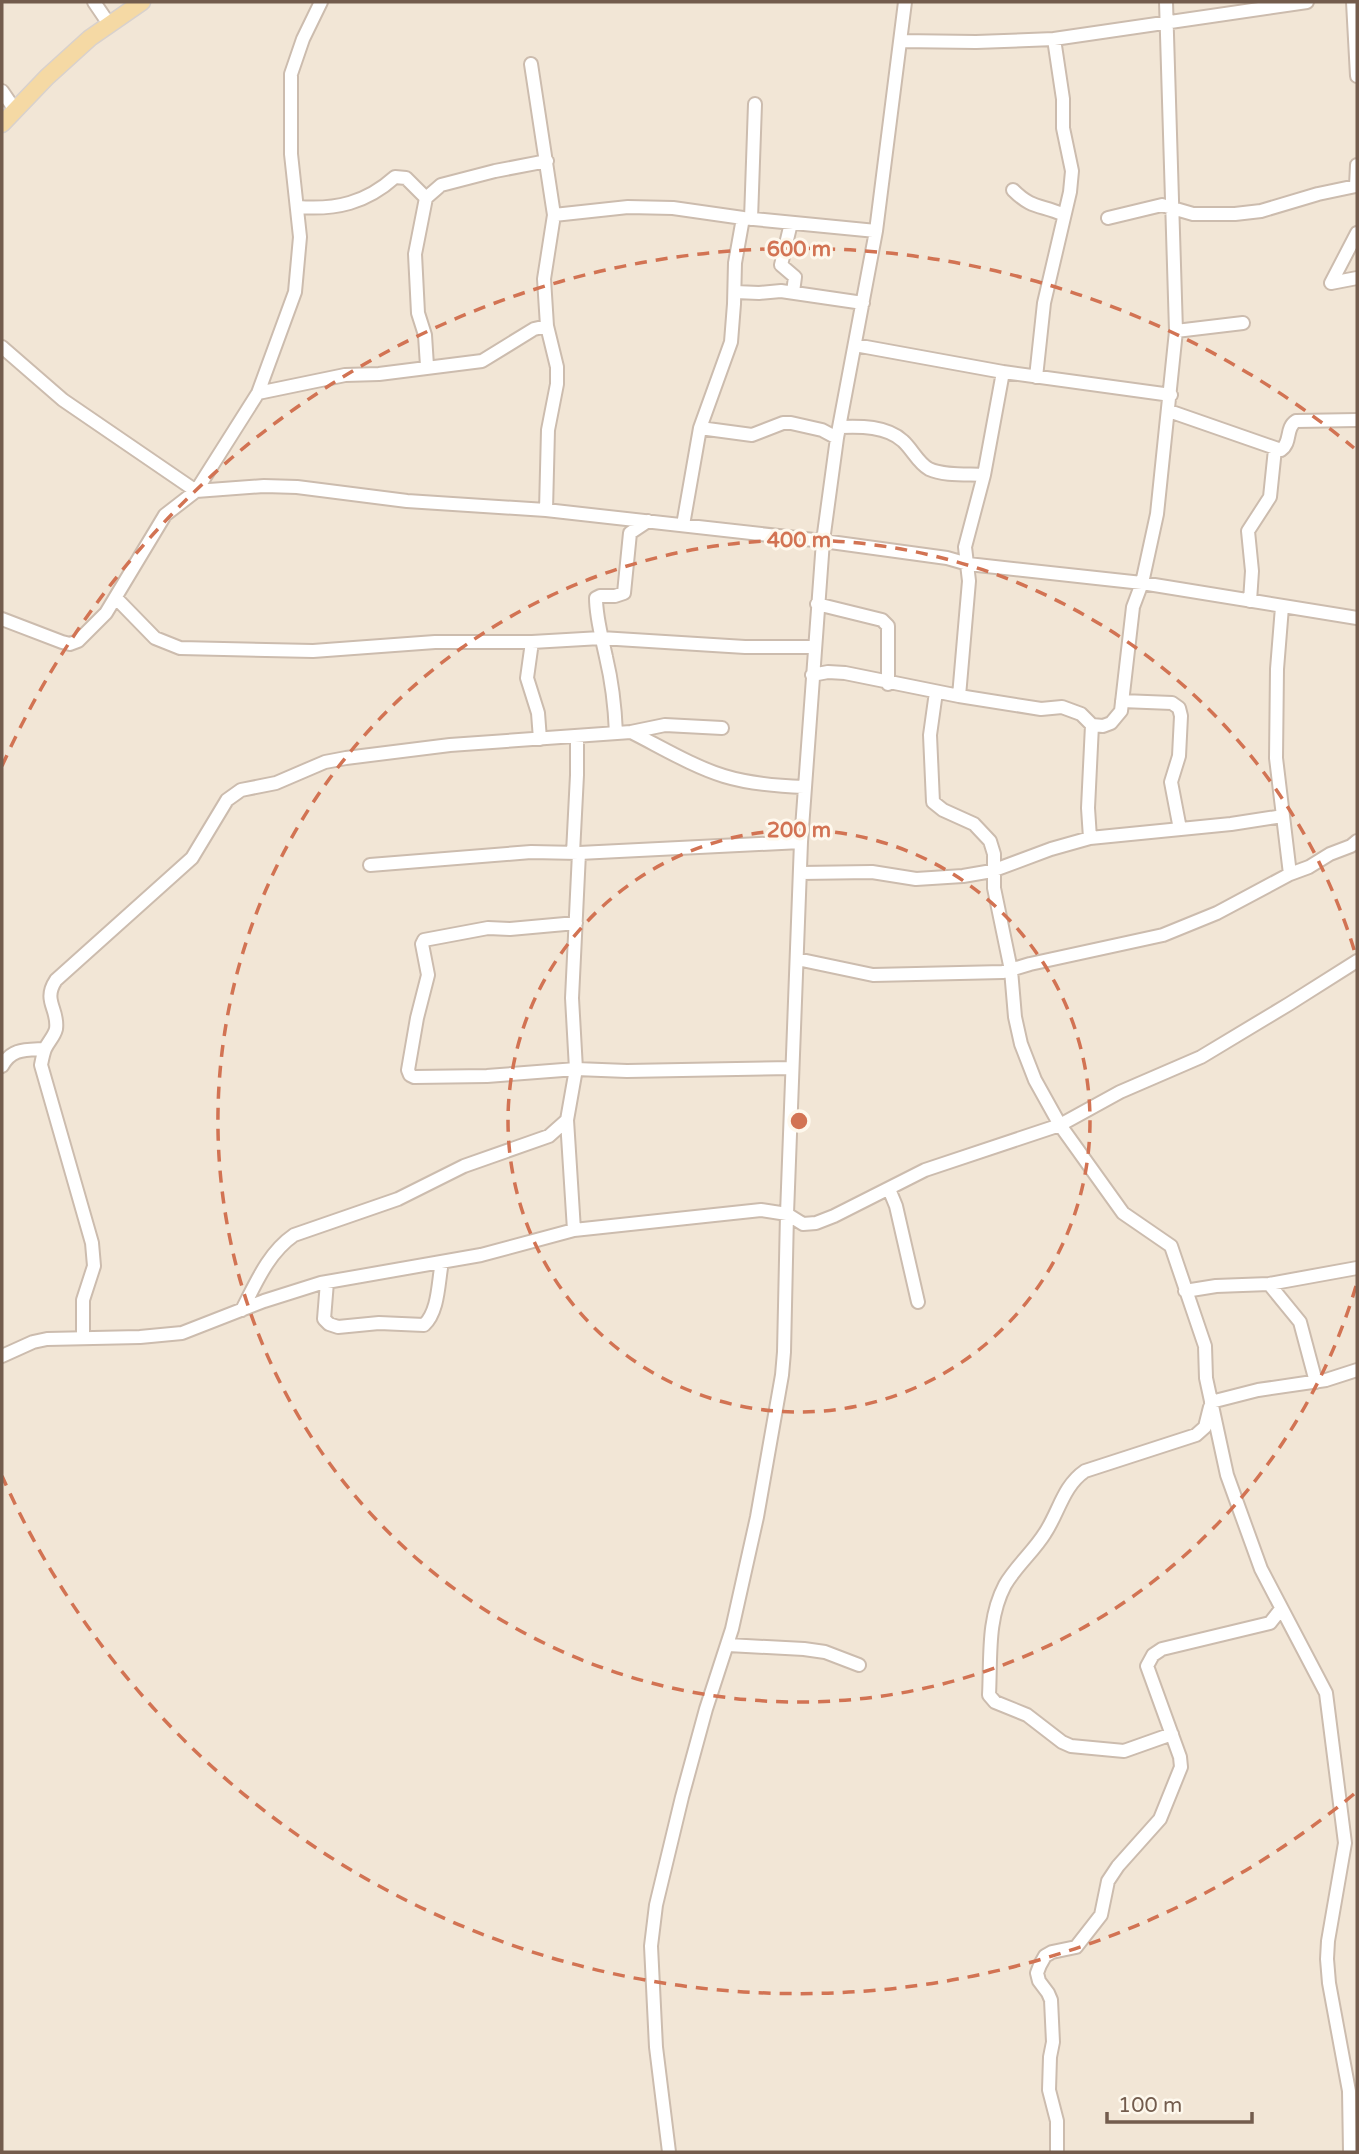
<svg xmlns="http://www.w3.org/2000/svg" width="1359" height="2154" font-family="'Varela Round',sans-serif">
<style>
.residential{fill:#f2e6d6}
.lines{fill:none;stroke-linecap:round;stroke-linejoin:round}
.minor-casing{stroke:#ccbcae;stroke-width:16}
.major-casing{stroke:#d8d1cd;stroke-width:19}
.minor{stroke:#fff;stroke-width:12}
.major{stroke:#f5d9a4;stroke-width:16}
.ring{fill:none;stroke:#d27353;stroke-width:3.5;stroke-dasharray:12 9}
.centre{fill:#d27353;stroke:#fef8ed;stroke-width:3.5}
.ring-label{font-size:21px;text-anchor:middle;font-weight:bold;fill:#d27353;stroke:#fef8ed;stroke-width:6;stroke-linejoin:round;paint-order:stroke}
</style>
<rect width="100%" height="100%" fill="#fbf4e7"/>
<path class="residential" d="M2 2H1357V2152H2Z"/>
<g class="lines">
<g class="minor-casing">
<path id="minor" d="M94 2 109 24
M1353 2 1357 76
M900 41 976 42 1054 39 1307 2
M531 64 554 215 544 279 547 326 557 367V384L548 430 546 510
M2 91 15 110
M1356 186 1357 165
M1013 190C1033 210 1041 204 1064 215
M298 207C336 210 366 203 395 177L406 178 426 198
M554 215 628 207 673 208 743 218 876 231
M1108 218 1162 205 1193 214H1235L1261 211 1318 194 1356 186
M751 219 755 104
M791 223 781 265 795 277 793 292
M1331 283 1357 233
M1331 283 1357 278
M735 292 759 293 781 291 863 303
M1176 331 1243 323
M855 345 1003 372 1171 395
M2 347 63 400 196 491 264 486 297 487 407 501 546 510 823 541 947 558 968 564 1142 583 1357 618
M427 366 425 335 418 313 415 254 426 198 441 185 495 171 547 161
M1036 377 1044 303 1070 192 1072 171 1063 128V99L1054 39
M258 393 345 375 379 374 482 361 534 329 547 326
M1169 411 1281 450C1292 442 1285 428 1296 421L1357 420
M840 427C860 426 887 426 903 441 912 449 918 463 929 469 944 476 968 474 984 475
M700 428 752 435 783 423H791L822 430 837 438
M683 525 700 428 731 342 734 304 735 263 743 218
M116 598 155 638 180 648 313 651 435 642H532L601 638 745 647H815
M1250 601 1252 571 1248 531 1270 497 1275 449
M817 604 882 620 888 626V684
M1282 607 1277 669 1276 758 1290 874
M2 619 62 642 70 644 78 641 106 613 165 515 196 491 258 393 295 292 300 237 291 154V74L303 39 321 2
M532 642 527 678 538 713 540 739
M812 675 828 672 845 673 959 696 1041 709 1062 707 1081 714 1092 725 1103 726 1111 723 1121 711 1133 607 1142 583 1157 514 1176 331 1166 2
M936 692 930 735 933 802 943 810 974 824 990 841 994 854V888L1011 970 1015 1017 1021 1044 1035 1080 1060 1125 1123 1213 1171 1246 1205 1346 1206 1378 1227 1475 1261 1569 1326 1693 1345 1843 1328 1941 1327 1959 1329 1983 1349 2091 1350 2152
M959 696 969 581 965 547 984 475 1003 372
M1122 701 1172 703 1179 708 1181 716 1179 756 1171 782 1180 829
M631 732C661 747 692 766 724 776 750 784 777 786 804 787
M616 733C615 708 612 682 606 657 602 638 596 618 596 598L600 596H615L624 593 630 533 648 521
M1090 838 1088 808 1092 725
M573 853 577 775V737
M370 865 531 852 579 853 801 842
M800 873 872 872 916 879 963 876 992 871 1051 849 1090 838 1231 824 1283 816
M576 923 510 929 488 928 424 940 422 944 428 975 417 1018 408 1070 410 1075 414 1077 487 1076 576 1069 627 1071 792 1068
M797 959 873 975 1003 972 1030 964 1163 935 1217 913 1290 874 1309 867 1330 854 1351 846 1357 841
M2 1066C12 1048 25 1050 45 1049
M889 1189 896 1206 918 1302
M574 1230 567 1120 576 1069 572 998 579 853
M327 1282 324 1319 329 1324 338 1327 379 1323 424 1325C439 1311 438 1282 442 1262
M1269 1284 1300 1322 1316 1382
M1185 1291 1216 1286 1269 1284 1357 1268
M242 1310C256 1283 268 1253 294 1235L398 1199 464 1166 549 1136 567 1120
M83 1337V1300L94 1266 92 1243 41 1065C42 1060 43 1054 45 1049 48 1042 54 1037 56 1029 59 1009 42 1001 56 980L192 858 227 800 241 790 276 783 325 762 346 758 450 745 631 732 665 725 722 728
M2 1356 33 1342 47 1339 140 1337 182 1333 264 1301 321 1283 481 1255 574 1230 761 1210 787 1214 803 1224 816 1223 834 1216 925 1170 1060 1125 1120 1092 1201 1057 1289 1004 1357 961
M1211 1402 1258 1390 1326 1380 1357 1370
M728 1645 804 1649 825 1652 859 1665
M1172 1734 1124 1751 1071 1746 1062 1742 1027 1715 995 1702 989 1695C991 1657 987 1619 1005 1585 1016 1566 1034 1551 1045 1533 1059 1512 1063 1486 1085 1471L1196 1435 1205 1427 1210 1407
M669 2152 656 2047 651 1946 656 1905 682 1797 706 1709 732 1629 757 1517 782 1375 784 1352 787 1214 801 842 823 541 837 438 876 231 905 2
M1057 2152V2121L1049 2090 1050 2057 1053 2042 1051 2000 1048 1993 1039 1981 1037 1973 1040 1965 1045 1956 1052 1952 1076 1947 1101 1915 1108 1881 1118 1866 1160 1819 1181 1767 1180 1757 1147 1666 1153 1655 1162 1649 1270 1623 1281 1609"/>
</g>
<g class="major-casing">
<path id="major" d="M2 124 47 77 90 38 142 2"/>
</g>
<use href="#minor" class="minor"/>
<use href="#major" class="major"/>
</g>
<g class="ring">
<circle cx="799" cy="1121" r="291"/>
<path d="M1356 1286A581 581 0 1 1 1356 956"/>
<path d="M1354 1794A872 872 0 0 1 2 1476M2 766A872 872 0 0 1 1354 448"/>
</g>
<circle cx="799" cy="1121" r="10" class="centre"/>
<g class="ring-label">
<text x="799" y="256">600 m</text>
<text x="799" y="547">400 m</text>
<text x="799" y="837">200 m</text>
</g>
<rect width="1359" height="2154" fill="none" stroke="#735c4d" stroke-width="7"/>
<path d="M1107 2112v10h145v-10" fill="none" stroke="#735c4d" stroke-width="3.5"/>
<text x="1118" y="2112" font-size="21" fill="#735c4d" stroke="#fef8ed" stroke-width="5" paint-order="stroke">100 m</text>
</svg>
